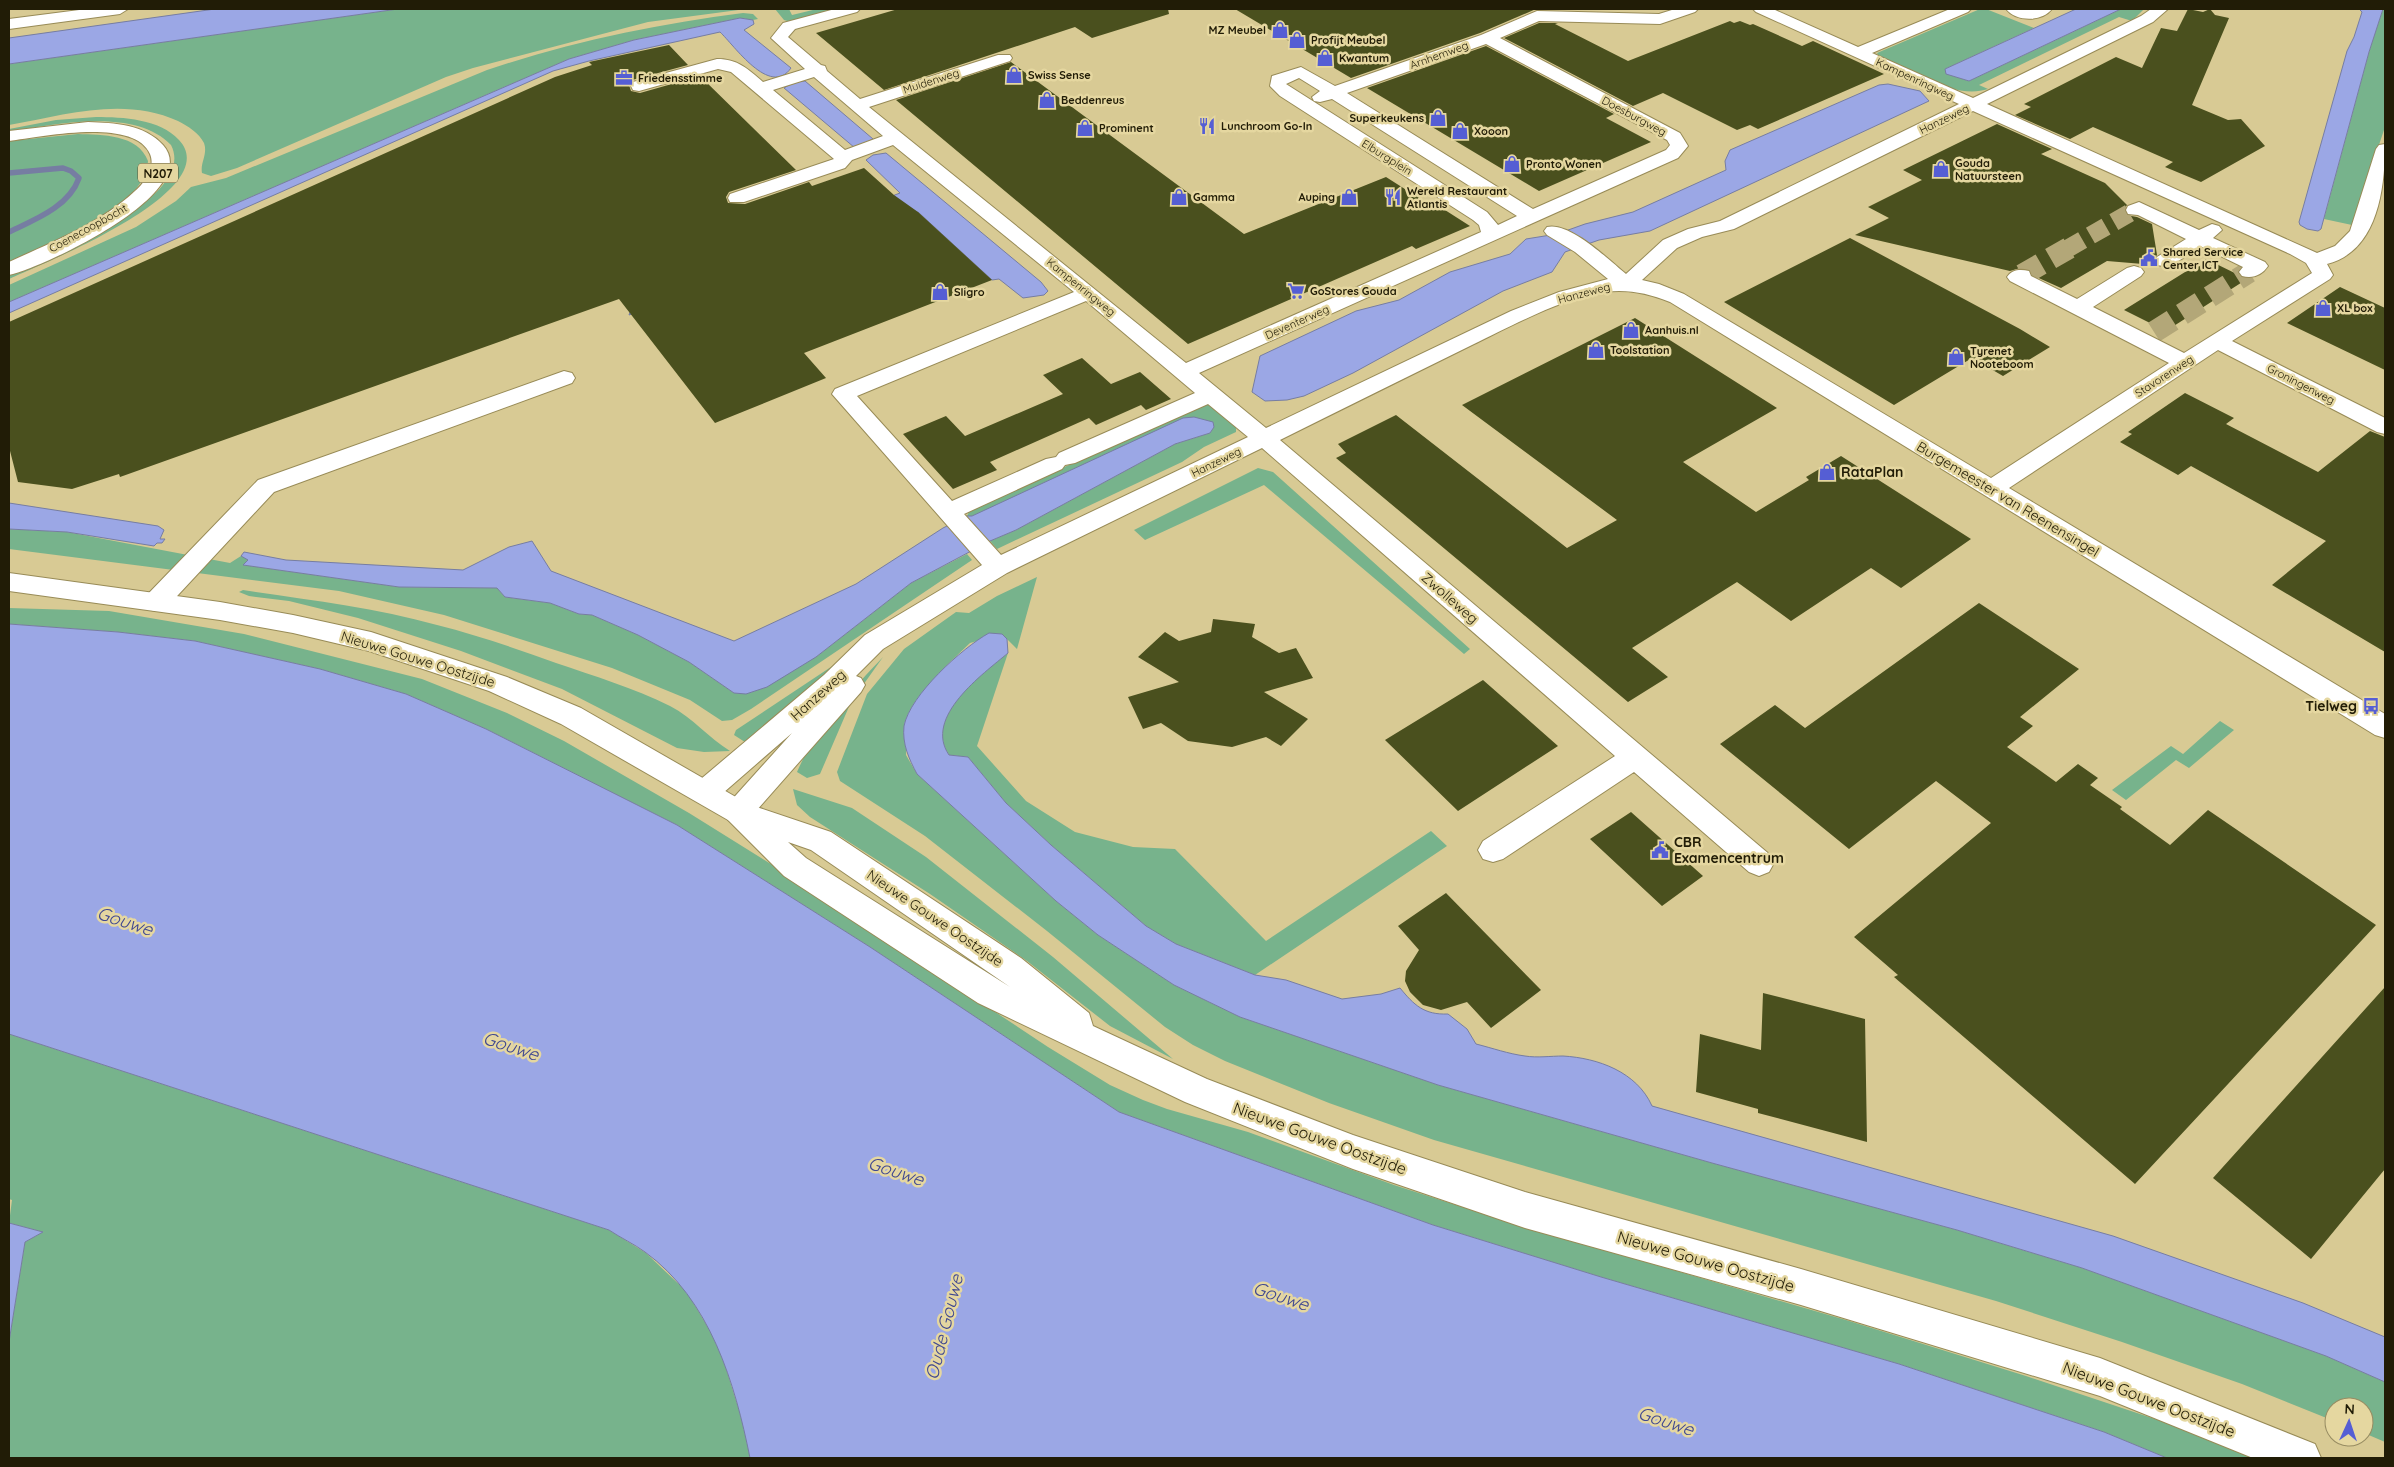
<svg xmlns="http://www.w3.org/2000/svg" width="2394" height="1467" font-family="Quicksand,sans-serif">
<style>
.green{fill:#77b38c}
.water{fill:#9ba7e5;stroke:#767da2}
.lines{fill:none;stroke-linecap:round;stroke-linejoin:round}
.stream{stroke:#767da2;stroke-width:5.5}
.building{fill:#4a501e}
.minor-tunnel-far1{stroke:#b3a778;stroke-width:18;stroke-dasharray:18 9;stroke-linecap:butt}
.minor-tunnel{stroke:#b3a778;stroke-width:22;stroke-dasharray:22 11;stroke-linecap:butt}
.minor-casing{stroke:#988b57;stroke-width:2}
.major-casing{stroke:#988b57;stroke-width:2}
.highway-casing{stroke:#988b57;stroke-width:2}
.minor{fill:#fff;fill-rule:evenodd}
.major{fill:#fff;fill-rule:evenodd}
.highway{fill:#fff;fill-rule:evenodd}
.labels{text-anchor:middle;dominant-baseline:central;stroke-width:5;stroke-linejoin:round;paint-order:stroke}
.far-poi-label{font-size:11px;font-weight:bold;fill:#211c06;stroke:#e5d7a0;text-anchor:start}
.far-street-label{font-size:11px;fill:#211c06;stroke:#e5d7a0}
.shield{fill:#e5d7a0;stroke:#5c5434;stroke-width:1}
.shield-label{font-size:12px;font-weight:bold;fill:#211c06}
.poi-label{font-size:14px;font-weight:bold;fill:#211c06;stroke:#e5d7a0;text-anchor:start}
.street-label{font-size:14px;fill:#211c06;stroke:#e5d7a0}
.near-street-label{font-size:16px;fill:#211c06;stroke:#e5d7a0}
.near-water-label{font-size:18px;font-style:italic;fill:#3f4791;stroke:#e5d7a0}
</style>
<rect width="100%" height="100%" fill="#d8ca94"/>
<path class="green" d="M398 9H746L648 22 473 68 446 77 237 168 211 176 202 173C200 163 208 154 204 143 199 133 188 126 178 121 124 96 64 115 9 125V64Z
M775 9H791H789L792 15 817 9H840L791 22 784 20Z
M1980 9H1986L2034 28 1945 69 1947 74 1969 81 2121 9H2144L2132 21 2119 17 1979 85 1988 89C1955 100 1910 71 1880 58L1877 53Z
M2383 9H2385V127L2352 225 2324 219 2369 52Z
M743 13 753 14 758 19 753 20 740 18 634 40 569 59 9 302V285L136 227 176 201 191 187 226 178 487 70C570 42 657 24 743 13Z
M96 117C123 117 160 119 179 140 227 191 39 265 9 279V275C44 258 199 199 171 145 135 107 55 124 9 132V129L56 120Z
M78 134C102 135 138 134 148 161 147 208 45 245 9 262V141Z
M1211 404 1236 427V432L1204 447 1182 462 997 549 990 541 1016 530 1175 444 1210 433 1214 427 972 516H967L969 512 982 504 1198 407Z
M1258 468 1273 472 1470 649 1464 654 1264 485 1145 540 1134 530Z
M9 529 67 532 230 563 241 556 248 559 244 565 399 587 497 588 505 597 550 603 579 614 592 615 638 635 689 662 734 693 816 657 911 583 967 554 972 560 751 709 732 720 722 721 690 700 612 668 444 615 339 591 9 549Z
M1037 577 1017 649 1002 634 970 643 947 665 919 697 907 716 906 755 917 774 1056 901 1098 935 1174 985 1240 1017 1438 1085 1712 1163 1957 1230 2082 1268 2326 1356 2385 1382V1442L2364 1433V1407H2334V1421L2242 1384 2122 1342 1996 1301 1434 1140 1329 1103 1225 1061 1193 1045 1165 1027 1047 931 925 836 840 781 837 772 867 694 904 649 956 612 969 613 997 596Z
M243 590C308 600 374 607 437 625 477 635 517 649 556 663 594 676 634 688 670 706 693 718 709 738 730 751L704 752 677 748 562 689 461 651 358 618 289 601 249 596 239 592Z
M9 608 109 611 244 634 422 679 507 713 564 741 689 813 798 881 1048 1047 1110 1085 1143 1100 1167 1109 1248 1132 1394 1185 1518 1225 1846 1320 2026 1376 2161 1421 2259 1458H2167L2104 1432 1899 1364 1601 1277 1433 1225 1119 1112 870 947 677 825 486 729 406 694 320 669 195 641 118 632 9 624Z
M861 647 748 744 734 735 736 730Z
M1008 653 977 746 1026 801 1075 832 1133 847 1175 849 1266 941 1431 831 1447 846 1255 975 1176 944 1146 926 1051 845 1006 803 968 757 949 755C923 717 982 674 1008 653Z
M883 657 851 702 820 774 807 778 797 772C816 728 850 692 883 657Z
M2220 721 2234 730 2189 768 2176 760 2126 800 2112 790 2171 746 2183 754Z
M793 789 852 808 926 857 1053 957 1173 1059 1110 1026 1027 961 930 894 810 817 797 805Z
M9 1034 609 1230 646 1253 687 1292 719 1346 744 1426 750 1458H9V1342L25 1242 43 1232 9 1223 12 1200 9 1199Z"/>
<path class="water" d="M215 9H398L9 64V38Z
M2076 9H2121L1969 81 1946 74 1945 69Z
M2359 9H2383L2369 52 2321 229 2318 231 2307 229 2300 225 2299 222 2347 51 2354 37 2362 12Z
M740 18 753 20 754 24 744 30 791 68C770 98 734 45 720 32L589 61 553 71 9 313V302L569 59 634 40Z
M805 81 873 139 855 148 784 88 794 82Z
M1888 84 1920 91 1929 101 1650 231 1599 240 1565 252 1552 272 1503 291 1353 373 1304 396 1287 400 1265 401 1252 392 1260 356 1356 311 1399 300 1450 272 1510 254 1526 239 1557 234 1585 224 1633 212 1726 170 1725 161 1730 150 1879 85Z
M886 153 1041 282 1048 291 1044 295 1023 298 999 279 992 280 918 212 629 315 637 294 900 193 866 160 873 155Z
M1194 417 1213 422 1214 427 1210 433 1175 444 1016 530 990 541 911 583 816 657 767 687 746 694 734 693 689 662 638 635 592 615 579 614 550 603 505 597 497 588 399 587 243 565 248 560 241 556 244 552 286 560 463 570 509 547 532 541 551 571 734 641 856 584 943 528 967 516H972L1183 418Z
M9 503 158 526 164 530 160 539H165L162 543H157L154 546 67 532 9 529Z
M9 624 118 632 195 641 320 669 406 694 486 729 677 825 870 947 1119 1112 1433 1225 1601 1277 1899 1364 2104 1432 2167 1458H750C735 1383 710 1299 645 1252 634 1244 621 1238 609 1230L9 1034Z
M989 633 1002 634 1007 639 1008 653C983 674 923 717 949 755L968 757 1006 803 1051 845 1146 926 1176 944 1255 975 1286 980 1342 999 1381 994 1400 988C1414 1005 1424 1015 1448 1014L1467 1029 1476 1044C1492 1048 1509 1054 1525 1056 1537 1058 1551 1056 1563 1056 1598 1058 1637 1072 1652 1106L2113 1236 2303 1303 2385 1337V1382L2326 1356 2082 1268 1957 1230 1712 1163 1438 1085 1240 1017 1174 985 1098 935 1056 901 917 774C909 759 902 744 904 726 910 695 962 648 989 633Z
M9 1223 43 1232 25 1242 9 1342Z"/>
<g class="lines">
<path class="stream" d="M9 173 63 168 71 171 79 178C69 207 34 220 9 232"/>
</g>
<path class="building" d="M898 9H1168L1169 14 1092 38 1075 27 884 90 816 33Z
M1235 9H1590V10L1536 9 1480 33 1351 78Z
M2188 9 2203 12 2210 9 2215 15 2229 18 2192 105 2228 120 2241 119 2265 146 2201 182 2165 167 2173 162 2093 127 2070 139 2015 115 2031 107 2024 104 2116 57 2142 68 2161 28 2177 31Z
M1730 21 1734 23 1740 21 1750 25 1753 24 1802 46 1813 41 1884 74 1758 129 1750 125 1737 130 1663 93 1633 106 1504 38 1539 23H1558L1555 24 1628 61Z
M669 45 688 65 632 80 629 85 631 91 640 93 700 76 796 170 729 192 726 197 728 203 745 204 809 182 812 186 864 168 894 195 918 212 992 280 804 353 826 378 715 423 619 299 120 477 119 474 72 489 18 482 9 447V322L555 77 592 65 589 62Z
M1486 46 1614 114 1606 118 1651 142 1539 191 1367 88Z
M1011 62 1244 234 1386 177 1430 205 1434 203 1470 226 1416 249 1412 246 1188 344 896 100Z
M1997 124 2052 149 2041 154 2105 183 2127 205 2124 209 2126 215 2137 217 2152 224 2157 255 2152 261 2155 265 2107 261 2061 288 2032 275 2029 269 2020 268 2010 271 1855 235 1889 218 1868 207 1922 180 1903 170Z
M1850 238 2020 329 2050 347 2003 376 1972 358 1894 405 1724 302Z
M2206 259 2247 279 2166 331 2124 310Z
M2340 287 2385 308V370L2287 323Z
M1635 318 1777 408 1683 462 1756 512 1809 480 1806 477 1841 456 1971 539 1901 588 1871 568 1791 621 1737 582 1632 648 1668 677 1628 702 1336 458 1346 453 1338 444 1396 415 1567 548 1617 520 1462 405Z
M1082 358 1111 384 1140 372 1171 399 1146 410 1141 405 1096 425 1089 418 990 462 997 470 953 489 903 434 946 416 965 436 1063 394 1043 375Z
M2185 393 2234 418 2226 424 2318 472 2370 431 2385 437V652L2272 585 2326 541 2191 466 2178 475 2120 442 2132 434 2128 432Z
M1979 603 2079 669 2020 717 2033 726 2007 747 2056 782 2078 764 2098 778 2090 785 2122 807 2120 809 2170 845 2208 810 2376 925 2135 1184 1894 977 1898 975 1854 937 1991 823 1936 781 1849 849 1720 744 1775 705 1805 728Z
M1213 619 1255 624 1252 637 1279 653 1296 648 1313 678 1264 692 1308 719 1281 746 1266 737 1232 747 1188 741 1161 723 1143 729 1128 697 1179 682 1138 657 1165 632 1179 641 1211 632Z
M1483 680 1558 746 1458 811 1385 740Z
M1631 812 1703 876 1662 906 1590 839Z
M1446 893 1541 990 1491 1028 1467 1002 1441 1010 1423 1005 1410 992 1405 981 1406 971 1419 950 1398 926Z
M2385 987V1169L2311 1259 2213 1178Z
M1763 993 1865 1019 1867 1142 1758 1113V1109L1696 1092 1700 1034 1761 1050Z"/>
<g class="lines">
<path class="minor-tunnel-far1" d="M2067 249 2135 210"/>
<path class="minor-tunnel" d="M2022 275 2069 248
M2154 332 2249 272"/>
<g class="minor-casing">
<path id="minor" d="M835 9H860L857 12 795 29 788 37 821 65 825 66 827 71 860 99 998 55H1010L1012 58 1010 61 869 107 1186 363 1481 232 1479 225 1473 220 1280 96 1270 86 1272 76 1301 67 1335 86 1481 35 1537 11 1659 14 1675 9H1698L1695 12 1660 24 1539 21 1500 38 1680 133 1688 146 1678 158 1199 373 1266 428 1511 311 1559 292 1608 279 1575 252 1547 235 1544 231 1547 227C1569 221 1609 260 1626 274L1663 240 1688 229 1720 221 1959 104 1756 12 1753 9H1773L1858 47 1950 9H1971L1968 12 1872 53 1973 98 2141 16 2151 9H2168L2153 22 1987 104 2317 253 2335 246 2350 231 2376 149 2379 145 2385 144C2385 188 2378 251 2327 264L2333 275 2330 279 2232 341 2385 418V434L2377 432 2218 350 2009 488 2385 714V738L2375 735 1670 302C1647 293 1628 289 1604 292 1565 297 1509 327 1474 344 1409 376 1344 408 1280 440L1769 854 1774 863 1769 872 1759 876 1749 872 1634 772 1503 859 1493 862 1483 859 1478 850 1483 841 1615 756 1262 448 1007 573 883 649 856 676 861 678 865 685 861 692 748 820 738 824 728 820 724 812 728 804 792 733 715 800 705 804 695 800 691 792 695 784 824 675 865 635 982 565 832 394 835 389 1074 292 893 145 852 160 845 168 744 202H730L728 198 730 194 834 159 731 72 718 69 639 91 633 90 631 86 633 82 717 59C738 59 748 69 763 82L805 69 771 38 783 23ZM1486 44 1667 140 1670 145 1666 150 1533 209 1347 93ZM814 77 883 136 845 150 773 90ZM1299 78 1320 91 1312 97 1314 101 1320 102 1332 99 1517 216 1498 225 1487 212 1286 84ZM1973 111 2290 254 2306 263 2312 273 2184 353 2093 307 2141 276 2144 272 2141 268 2134 266 2127 268 2077 299 2031 276 2029 271C2021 269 2012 269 2007 277L2010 281 2169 363 1991 478 1684 294 1659 284 1642 280 1677 248 1702 237 1734 229ZM1086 301 1195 393 1059 453 1056 457 1046 459 952 501 857 396ZM1208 404 1248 437 1001 555 964 514 1062 469 1065 465 1075 463Z
M2006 9H2052C2042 22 2016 22 2006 9Z
M2139 202 2199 230 2212 224 2219 226 2222 230 2213 238 2265 262 2268 266C2262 275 2253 279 2242 276L2239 272 2243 267 2200 246C2188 254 2173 269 2157 265L2154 261 2157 257 2186 239 2138 215 2128 214 2126 210 2128 206Z
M564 371 572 373 575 378 572 383 274 492 165 609 156 611 147 609 143 602 147 595 258 480Z"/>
</g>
<g class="major-casing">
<path id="major" d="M88 122C115 123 144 124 163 145 205 192 42 268 9 275V262C52 242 100 224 135 191 144 183 156 168 150 154 134 117 40 137 9 141V131Z
M9 573 220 602 293 615 371 632 507 677 581 708 748 804 831 832 1021 958 1089 1013 1093 1026 1207 1079 1353 1135 1525 1192 1801 1269 2100 1358 2315 1444 2321 1458H2253L2100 1396 1801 1305 1525 1228 1353 1169 1185 1102 978 1003 784 876 728 820 561 724 489 691 369 651 293 633 220 620 9 591ZM788 842 811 850 1010 987 806 858Z"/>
</g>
<g class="highway-casing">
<path id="highway" d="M87 9H128L120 14 9 29V19Z"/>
</g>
<use href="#minor" class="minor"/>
<use href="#major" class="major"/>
<use href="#highway" class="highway"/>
</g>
<defs>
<g id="shop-bare" transform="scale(1.35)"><path d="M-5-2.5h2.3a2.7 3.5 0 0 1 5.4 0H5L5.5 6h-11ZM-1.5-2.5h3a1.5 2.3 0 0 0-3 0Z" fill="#555ed4" stroke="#e5d7a0" stroke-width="2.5" paint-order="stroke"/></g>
<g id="office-bare" transform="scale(1.35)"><path d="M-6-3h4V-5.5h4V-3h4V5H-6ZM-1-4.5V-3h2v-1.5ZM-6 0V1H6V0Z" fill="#555ed4" stroke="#e5d7a0" stroke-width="2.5" paint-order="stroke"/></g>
<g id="restaurant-bare" transform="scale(1.35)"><path d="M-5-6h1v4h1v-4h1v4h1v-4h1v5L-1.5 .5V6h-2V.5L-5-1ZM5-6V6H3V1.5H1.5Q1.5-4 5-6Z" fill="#555ed4" stroke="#e5d7a0" stroke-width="2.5" paint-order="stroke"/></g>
<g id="civic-bare" transform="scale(1.35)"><path d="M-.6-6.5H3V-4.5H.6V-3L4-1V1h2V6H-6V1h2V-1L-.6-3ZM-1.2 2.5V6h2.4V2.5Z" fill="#555ed4" stroke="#e5d7a0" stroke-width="2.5" paint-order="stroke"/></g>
<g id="supermarket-bare" transform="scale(1.35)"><path d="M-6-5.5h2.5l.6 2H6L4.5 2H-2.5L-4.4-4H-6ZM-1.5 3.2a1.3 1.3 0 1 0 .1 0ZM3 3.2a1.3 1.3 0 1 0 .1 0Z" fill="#555ed4" stroke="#e5d7a0" stroke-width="2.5" paint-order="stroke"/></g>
<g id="bus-bare" transform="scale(1.35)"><path d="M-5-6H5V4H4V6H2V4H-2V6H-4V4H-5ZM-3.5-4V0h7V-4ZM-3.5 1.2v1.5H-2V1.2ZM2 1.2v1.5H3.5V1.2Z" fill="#555ed4" stroke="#e5d7a0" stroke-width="2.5" paint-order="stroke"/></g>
</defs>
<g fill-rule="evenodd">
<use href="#shop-bare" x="1280" y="30"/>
<use href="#shop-bare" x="1297" y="40"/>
<use href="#shop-bare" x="1325" y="58"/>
<use href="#shop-bare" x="1014" y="75"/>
<use href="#office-bare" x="624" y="78"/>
<use href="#shop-bare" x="1047" y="100"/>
<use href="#shop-bare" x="1438" y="118"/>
<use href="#restaurant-bare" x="1207" y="126"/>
<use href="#shop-bare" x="1085" y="128"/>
<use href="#shop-bare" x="1460" y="131"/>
<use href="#shop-bare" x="1512" y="164"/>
<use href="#shop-bare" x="1941" y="169"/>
<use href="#shop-bare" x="1179" y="197"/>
<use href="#shop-bare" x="1349" y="197"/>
<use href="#restaurant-bare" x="1393" y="197"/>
<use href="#civic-bare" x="2149" y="258"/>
<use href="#supermarket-bare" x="1296" y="291"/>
<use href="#shop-bare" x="940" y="292"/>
<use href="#shop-bare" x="2323" y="308"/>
<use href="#shop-bare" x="1631" y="330"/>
<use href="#shop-bare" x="1596" y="350"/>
<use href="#shop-bare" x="1956" y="357"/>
<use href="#shop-bare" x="1827" y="472"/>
<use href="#bus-bare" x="2371" y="706"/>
<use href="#civic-bare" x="1660" y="850"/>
</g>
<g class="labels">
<g class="far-poi-label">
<text x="1266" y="30" text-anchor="end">MZ Meubel</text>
<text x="1311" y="40">Profijt Meubel</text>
<text x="1339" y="58">Kwantum</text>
<text x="1028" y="75">Swiss Sense</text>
<text x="638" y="78">Friedensstimme</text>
<text x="1061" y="100">Beddenreus</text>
<text x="1424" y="118" text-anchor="end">Superkeukens</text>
<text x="1221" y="126">Lunchroom Go-In</text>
<text x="1099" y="128">Prominent</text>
<text x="1474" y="131">Xooon</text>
<text x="1955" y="163">Gouda<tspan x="1955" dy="13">Natuursteen</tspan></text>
<text x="1526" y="164">Pronto Wonen</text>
<text x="1407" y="191">Wereld Restaurant<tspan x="1407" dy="13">Atlantis</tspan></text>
<text x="1193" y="197">Gamma</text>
<text x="1335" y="197" text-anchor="end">Auping</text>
<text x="2163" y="252">Shared Service<tspan x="2163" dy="13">Center ICT</tspan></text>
<text x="1310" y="291">GoStores Gouda</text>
<text x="954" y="292">Sligro</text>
<text x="2337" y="308">XL box</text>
<text x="1645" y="330">Aanhuis.nl</text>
<text x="1610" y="350">Toolstation</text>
<text x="1970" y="351">Tyrenet<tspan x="1970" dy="13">Nooteboom</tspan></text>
</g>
<g class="far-street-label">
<text transform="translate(1439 55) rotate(-20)">Arnhemweg</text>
<text transform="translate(1915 79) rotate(25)">Kampenringweg</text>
<text transform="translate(931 81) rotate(-18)">Muidenweg</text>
<text transform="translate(1634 116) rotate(28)">Doesburgweg</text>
<text transform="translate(1944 119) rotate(-26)">Hanzeweg</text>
<text transform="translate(1387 157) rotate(32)">Elburgplein</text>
<text transform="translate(88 228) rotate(-29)">Coenecoopbocht</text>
<text transform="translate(1081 287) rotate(39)">Kampenringweg</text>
<text transform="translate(1584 293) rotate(-15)">Hanzeweg</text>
<text transform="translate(1297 322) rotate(-24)">Deventerweg</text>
<text transform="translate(2164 376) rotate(-33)">Stavorenweg</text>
<text transform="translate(2301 384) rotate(27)">Groningenweg</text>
<text transform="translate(1216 462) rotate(-26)">Hanzeweg</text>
</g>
<rect class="shield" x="138" y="163.5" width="40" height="19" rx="4"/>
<g class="shield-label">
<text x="158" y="173">N207</text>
</g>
<g class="poi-label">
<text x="1841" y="472">RataPlan</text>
<text x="2357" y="706" text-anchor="end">Tielweg</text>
<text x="1674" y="842">CBR<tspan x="1674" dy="16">Examencentrum</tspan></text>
</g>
<g class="street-label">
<text transform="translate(2008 499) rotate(31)">Burgemeester van Reenensingel</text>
<text transform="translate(1450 598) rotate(41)">Zwolleweg</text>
<text transform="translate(418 659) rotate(17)">Nieuwe Gouwe Oostzijde</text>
<text transform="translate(818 695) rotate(-42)">Hanzeweg</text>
<text transform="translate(935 918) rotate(34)">Nieuwe Gouwe Oostzijde</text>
</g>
<g class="near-street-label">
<text transform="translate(1320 1138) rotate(20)">Nieuwe Gouwe Oostzijde</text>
<text transform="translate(1706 1261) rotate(16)">Nieuwe Gouwe Oostzijde</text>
<text transform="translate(2149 1399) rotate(21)">Nieuwe Gouwe Oostzijde</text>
</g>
<g class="near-water-label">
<text transform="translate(125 921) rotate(18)">Gouwe</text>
<text transform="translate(511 1046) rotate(18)">Gouwe</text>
<text transform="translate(896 1171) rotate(18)">Gouwe</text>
<text transform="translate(1281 1296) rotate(18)">Gouwe</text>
<text transform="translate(944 1327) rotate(-76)">Oude Gouwe</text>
<text transform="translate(1666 1421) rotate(18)">Gouwe</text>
</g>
</g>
<rect width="2394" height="1467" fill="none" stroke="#211c06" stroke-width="20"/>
<g transform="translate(2349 1422) rotate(3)"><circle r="24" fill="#e5d7a0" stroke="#978c62"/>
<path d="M0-4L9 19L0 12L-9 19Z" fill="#555ed4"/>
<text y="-8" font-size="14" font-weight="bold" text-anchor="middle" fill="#211c06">N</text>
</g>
</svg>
